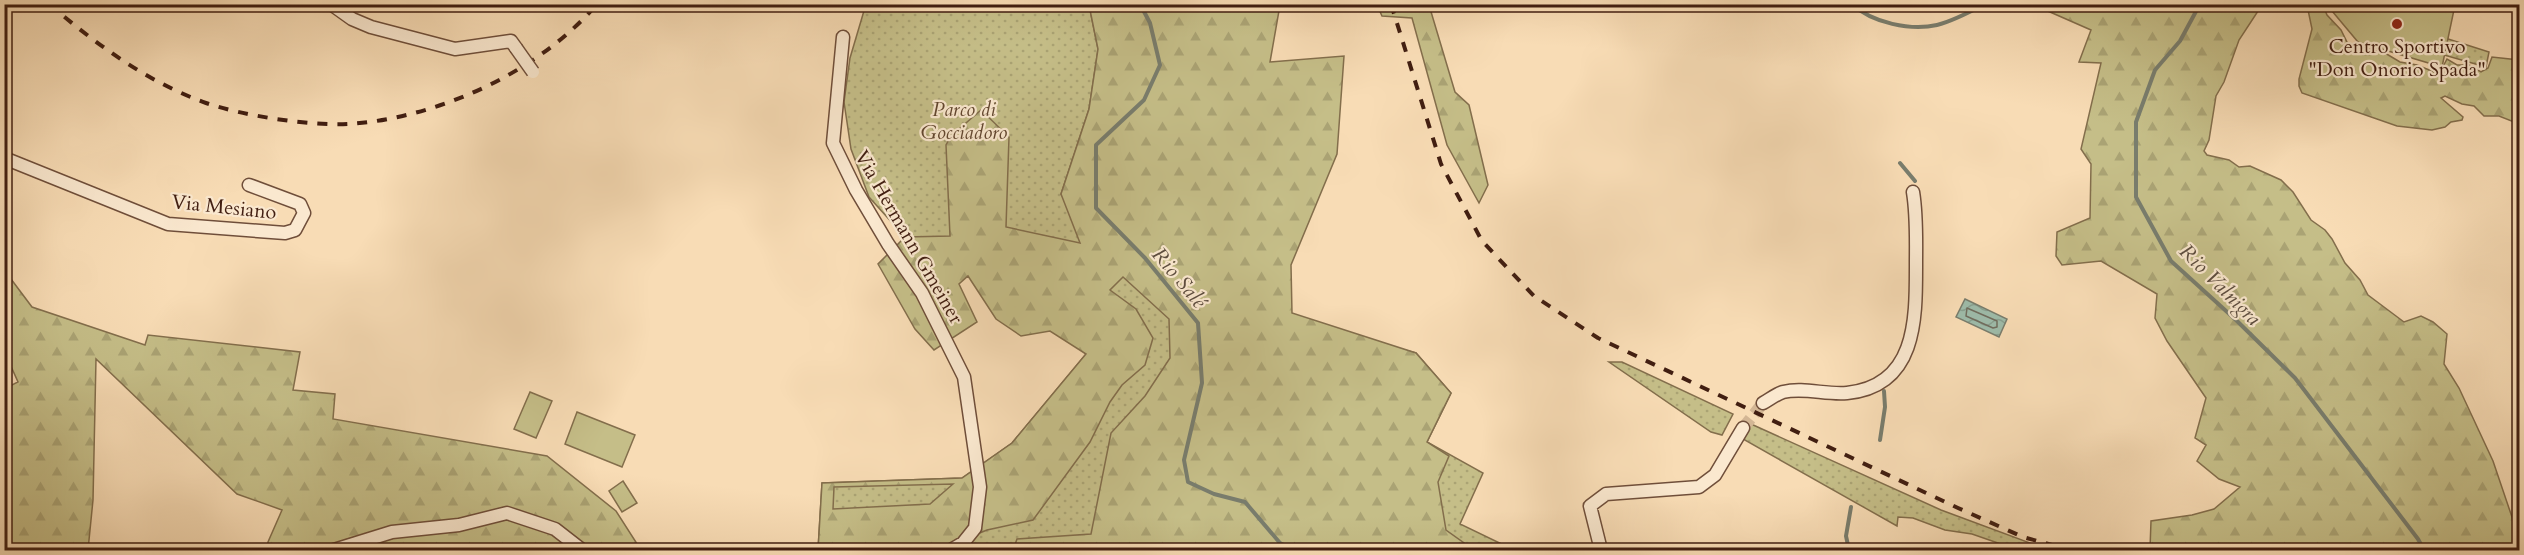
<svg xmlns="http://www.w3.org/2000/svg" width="2524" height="555" font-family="Cardo,serif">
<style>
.grass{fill:url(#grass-dots);stroke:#836e4c;stroke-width:1.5}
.forest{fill:url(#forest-firs);stroke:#836e4c;stroke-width:1.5;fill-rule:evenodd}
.pitch{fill:#c5be88;stroke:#836e4c;stroke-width:1.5}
.water{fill:url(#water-waves);stroke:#797d6d;stroke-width:1.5}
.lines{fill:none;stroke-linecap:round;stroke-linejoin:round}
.shore{stroke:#706d5e;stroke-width:1.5}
.stream{stroke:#797d6d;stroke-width:4}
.street-tunnel{stroke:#d3b694;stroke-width:12;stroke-dasharray:12 6;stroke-linecap:butt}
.street-casing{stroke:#6f4e3a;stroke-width:15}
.street{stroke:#fae8cf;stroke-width:12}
.rail{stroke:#411e11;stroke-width:4;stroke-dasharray:10 10;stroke-linecap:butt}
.street-bridge-casing{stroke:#6f4e3a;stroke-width:15;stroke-linecap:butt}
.street-bridge{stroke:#fae8cf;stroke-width:12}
.poi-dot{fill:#8f2418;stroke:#fae8cf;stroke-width:2}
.labels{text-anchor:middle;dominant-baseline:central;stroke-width:4.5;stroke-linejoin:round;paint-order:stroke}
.poi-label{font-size:20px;fill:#411e11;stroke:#fae8cf}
.park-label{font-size:20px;font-style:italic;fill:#62462f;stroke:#fae8cf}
.street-label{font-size:20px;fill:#411e11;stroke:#fae8cf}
.water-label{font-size:21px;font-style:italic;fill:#5d4d3f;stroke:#fae8cf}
</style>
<defs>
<pattern id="grass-dots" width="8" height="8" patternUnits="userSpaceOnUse" patternTransform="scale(1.5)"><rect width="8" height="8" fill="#c5be88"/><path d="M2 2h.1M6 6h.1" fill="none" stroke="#aaa374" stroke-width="1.8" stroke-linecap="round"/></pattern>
<pattern id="forest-firs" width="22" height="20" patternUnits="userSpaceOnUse" patternTransform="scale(1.5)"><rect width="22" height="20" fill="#c5be88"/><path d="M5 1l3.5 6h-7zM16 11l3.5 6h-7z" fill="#aaa374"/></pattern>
<pattern id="water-waves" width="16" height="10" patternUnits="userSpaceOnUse" patternTransform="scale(1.5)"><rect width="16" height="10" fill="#9ebcaa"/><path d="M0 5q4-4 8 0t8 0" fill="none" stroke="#89a191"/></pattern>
</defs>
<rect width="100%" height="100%" fill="#f8dcb5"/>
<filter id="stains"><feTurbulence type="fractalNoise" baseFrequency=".00333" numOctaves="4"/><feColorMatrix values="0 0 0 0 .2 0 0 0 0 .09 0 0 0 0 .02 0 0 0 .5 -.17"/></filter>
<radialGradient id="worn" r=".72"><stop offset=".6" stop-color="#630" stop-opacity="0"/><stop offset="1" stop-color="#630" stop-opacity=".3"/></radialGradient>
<path class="grass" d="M866 4 1089 5 1098 49 1089 109 1061 194 1123 276 1416 353 1451 393 1427 442 1483 473 1460 524 1514 550H818L822 483 962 478 1012 443 1086 354 961 237H905L869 197 851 149 844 102 850 58Z
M2445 38 2489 52 2486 67 2444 55Z
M1609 362H1622L1733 414 1722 435 1711 432Z
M1751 424 1941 510 2049 550H2018L1972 534 1945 530 1913 518 1898 517 1897 526 1743 439Z"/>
<path class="forest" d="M1089 5H1280L1270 62 1344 56 1337 154 1291 265 1292 313 1416 353 1451 393 1427 442 1449 456 1438 482 1446 530 1474 550H1013L1017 539 1091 534 1111 433 1145 396 1170 358 1169 319 1123 277 1110 290 1136 309 1153 338 1145 365 1122 385 1110 402 1090 442 1033 520 987 530 938 550H818L822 483 962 478 1012 443 1086 354 1050 331 1021 336 996 319 968 276 959 284 977 322 934 350 915 329 878 264 905 237 950 236 946 145 951 136 981 110 1009 137 1006 227 1080 243 1061 194 1089 109 1098 49ZM953 484 930 504 833 509 834 487Z
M1377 5H1429L1455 92 1469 105 1488 185 1479 203 1447 145 1412 18 1382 16Z
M2034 5H2262L2239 40 2224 82 2216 96 2209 140 2204 151 2207 155 2229 160 2239 167 2250 166 2281 180 2293 192 2311 220 2325 230 2332 239 2345 263 2360 280 2368 295 2404 322 2421 316 2433 322 2447 334 2444 364 2459 388 2493 461 2514 523 2519 533V550H2152L2150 549 2151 521 2192 515 2214 509 2240 487 2219 479 2197 461 2206 445 2195 438 2206 398 2167 341 2155 318 2157 294 2101 261 2062 265 2056 256 2057 232 2090 218 2091 164 2081 149 2101 63 2079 62 2091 30Z
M2307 5H2323L2327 15 2341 30 2348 44 2385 53 2400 62 2417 65 2439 74 2447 59 2457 65H2469L2481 72 2488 68 2492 57 2519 60V124L2499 116H2484L2474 106 2462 104 2445 96 2441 98 2463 117 2462 120 2451 122 2445 127 2432 130 2397 126 2302 93 2299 86V79L2312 29Z
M5 271 32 307 145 345 148 335 300 352 293 390 335 394 333 419 547 456 616 511 641 550H267L268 542 282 510 237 494 96 359 93 500 88 550H5L4 389 18 382 5 353Z"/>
<path class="pitch" d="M2327 5H2455L2442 67 2358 42Z
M530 392 552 401 536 438 514 429Z
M577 412 635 435 622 467 565 444Z
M623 481 637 503 622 512 609 491Z"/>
<path class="water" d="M1965 299 2007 319 1999 337 1956 317Z"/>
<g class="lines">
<path class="shore" d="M1967 308 1997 321V327L1993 328 1966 316Z"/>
<path class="stream" d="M1140 4 1150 23 1160 65 1144 100 1096 145V208L1145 258 1198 323 1202 383 1184 460 1188 482 1214 494 1245 502 1280 543 1293 550
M1852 4C1872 23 1911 31 1937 25 1953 21 1970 12 1985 4
M2200 4 2180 41 2155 70 2136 122V197L2171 261 2236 320 2295 378 2418 539 2424 550
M1900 163 1915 181
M1880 440 1885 407 1884 391
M1849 550 1846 536 1851 507"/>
<path class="street-tunnel" d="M1743 428 1763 403"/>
<g class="street-casing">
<path id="street" d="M331 4 352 19 371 27 455 49 511 41 516 48
M843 37 833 143 856 190 888 244 922 293 964 377 980 487 975 528 963 543 951 550
M4 158 168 224 285 233 295 230 304 213 300 204 249 185
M1763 403C1769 400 1776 394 1783 392 1804 387 1826 395 1847 393 1917 386 1916 319 1916 265 1916 240 1917 216 1913 192
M334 550 392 532 459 525 507 513 555 529 582 550
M1601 550 1590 506 1606 494 1699 487 1715 475 1743 428"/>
</g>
<use href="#street" class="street"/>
<path class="rail" d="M49 4C96 44 147 82 206 103 244 116 310 126 349 124 438 118 539 72 597 4
M1391 4 1441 164 1482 241 1534 296 1598 338 1958 508 2023 537 2070 550"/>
<g class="street-bridge-casing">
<path id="street-bridge" d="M516 48 533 72"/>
</g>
<use href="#street-bridge" class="street-bridge"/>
</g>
<circle class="poi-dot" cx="2397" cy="24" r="6"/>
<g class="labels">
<g class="poi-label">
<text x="2397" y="46">Centro Sportivo<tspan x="2397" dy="23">"Don Onorio Spada"</tspan></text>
</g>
<g class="park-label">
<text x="964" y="109">Parco di<tspan x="964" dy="23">Gocciadoro</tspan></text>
</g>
<g class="street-label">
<text transform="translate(224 207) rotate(6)">Via Mesiano</text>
<text transform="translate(909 237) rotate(60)">Via Hermann Gmeiner</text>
</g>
<g class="water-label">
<text transform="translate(1179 278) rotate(50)">Rio Salé</text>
<text transform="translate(2220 285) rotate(45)">Rio Valnigra</text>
</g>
</g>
<rect width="2524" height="555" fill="none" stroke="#f8dcb5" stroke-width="24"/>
<rect x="6" y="6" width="2512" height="543" fill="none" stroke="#411e11" stroke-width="3"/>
<rect x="12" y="12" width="2500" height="531" fill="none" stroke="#411e11" stroke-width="1.5"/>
<rect width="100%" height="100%" filter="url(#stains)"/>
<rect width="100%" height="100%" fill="url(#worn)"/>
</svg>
